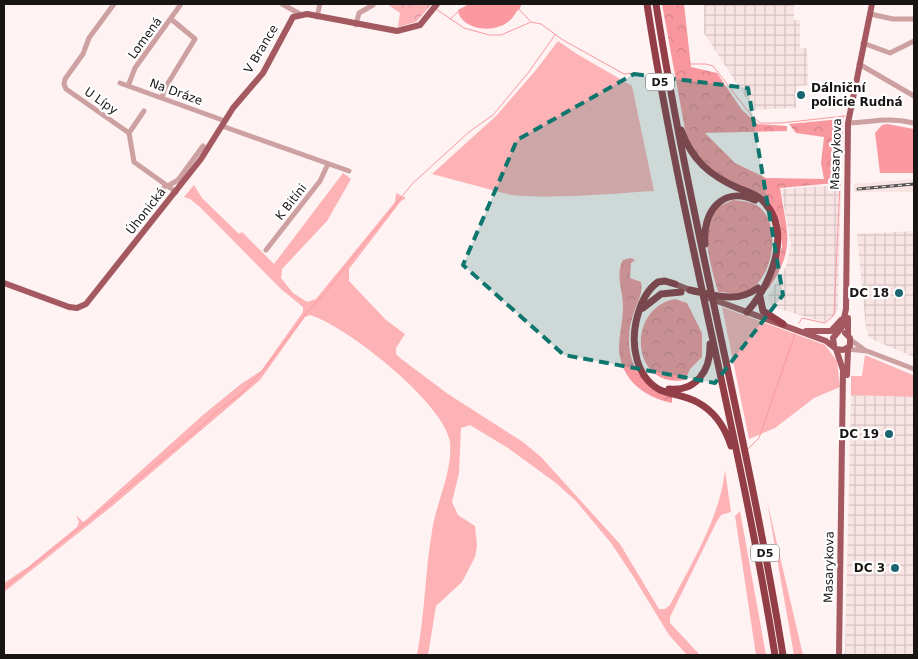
<svg xmlns="http://www.w3.org/2000/svg" width="918" height="659" font-family="'DejaVu Sans',sans-serif">
<style>
.built{fill:#f9e4e4}
.industrial{fill:url(#industrial-grid)}
.grass{fill:#fdb2b6}
.forest{fill:url(#forest-crowns)}
.park{fill:url(#park-crowns)}
.water{fill:#fa99a0}
.lines{fill:none;stroke-linecap:round;stroke-linejoin:round}
.stream{stroke:#fa99a0;stroke-width:1}
.minor{stroke:#cda0a2;stroke-width:5}
.major{stroke:#a4585f;stroke-width:6}
.highway{stroke:#933d47;stroke-width:7}
.rail-casing{stroke:#565050;stroke-width:3}
.rail{stroke:#fff;stroke-width:1;stroke-dasharray:4;stroke-linecap:butt}
.marked{fill:#0f766e;fill-opacity:0.2;stroke:#0f766e;stroke-width:4;stroke-dasharray:10 6;stroke-linejoin:round}
.poi-dot{fill:#1b6571;stroke:#fff;stroke-width:2}
.labels{text-anchor:middle;dominant-baseline:central;stroke-width:4.5;stroke-linejoin:round;paint-order:stroke}
.shield{fill:#fff;stroke:#5e5b5b;stroke-width:1}
.shield-label{font-size:11px;font-weight:bold;fill:#191515}
.street-label{font-size:12px;fill:#191515;stroke:#fff}
.poi-label{font-size:12px;font-weight:bold;fill:#191515;stroke:#fff;text-anchor:end}
</style>
<defs>
<pattern id="industrial-grid" width="8" height="8" patternUnits="userSpaceOnUse" patternTransform="scale(1.25)"><rect width="8" height="8" fill="#f9e4e4"/><path d="M0 4h8M4 0v8" fill="none" stroke="#d5c3c3"/></pattern>
<pattern id="forest-crowns" width="20" height="18" patternUnits="userSpaceOnUse" patternTransform="scale(1.25)"><rect width="20" height="18" fill="#f8979e"/><path d="M2 6a3 3 0 1 1 6 0M12 15a3 3 0 1 1 6 0" fill="none" stroke="#d48187"/></pattern>
<pattern id="park-crowns" width="20" height="18" patternUnits="userSpaceOnUse" patternTransform="scale(1.25)"><rect width="20" height="18" fill="#fdb2b6"/><path d="M2 6a3 3 0 1 1 6 0M12 15a3 3 0 1 1 6 0" fill="none" stroke="#d8989c"/></pattern>
</defs>
<rect width="100%" height="100%" fill="#fef2f2"/>
<path class="built" d="M914 179V192H854V184Z"/>
<path class="industrial" d="M704 4H794V20H800V48H807L808 85 796 86V108L754 110 704 33Z
M841 185 838 309 832 319 824 322 772 307 767 297 786 267 791 245 781 189Z
M914 231V357L869 338 866 328 857 234Z
M851 395 914 397V655H845Z"/>
<path class="grass" d="M558 41 577 54 632 86 654 191C606 194 559 199 511 195L432 174 496 116 536 70Z
M343 173 351 179 327 221 282 269 281 278 293 293 307 302 316 299 395 202 396 193 406 198 401 201 349 269V281L386 320 405 334 396 348V354L400 358 448 394 523 442 541 457 620 544 659 609H665L670 605C692 562 720 518 725 470L731 512 721 515 716 523 670 617V623L700 655H687L669 635 633 576 611 543 576 501 556 483 508 448 470 425 461 428 459 473 452 502 458 515 475 526 477 546 475 557 462 582 436 606 428 655H417C425 614 425 572 432 531 436 503 453 471 450 442 445 404 347 326 310 315L305 317 260 380 111 507 4 592V583L28 567 77 527 79 522 76 515 83 522 86 520 203 415 241 384 261 371 303 312V307L281 289 200 207 190 199 184 197 194 185 202 198 239 234 242 232 274 264Z
M722 307 825 345 837 361 840 387 814 398 775 428 749 439Z
M865 355 913 375 914 397 851 395V376H862Z
M767 501 803 655H794Z
M740 511 766 655H756L735 516Z"/>
<path class="forest" d="M662 4H684L691 67 717 73 742 110 758 124 787 126V131L705 133 735 163 766 178 824 179 821 163 824 137 796 133 789 124 841 119 836 183 780 188C787 233 796 248 769 288L766 290 782 247 780 223 768 202 711 172 698 159 686 135Z
M733 200C744 201 757 202 764 212 781 234 771 286 741 294 735 295 725 292 718 292 712 268 698 230 716 209 719 205 728 203 733 200Z
M631 258 635 260 631 263 630 278 641 282C643 294 638 301 634 312 621 350 633 384 672 396V403C644 397 621 380 619 349 619 335 623 320 623 306 623 291 615 274 623 260Z
M675 299 687 303 702 333V357L690 369 685 380C630 389 626 308 675 299Z"/>
<path class="park" d="M387 4H429L431 5 416 22 398 27 400 13Z"/>
<path class="water" d="M469 4H518L521 5C520 10 517 10 515 14 502 37 460 31 458 10Z
M887 124 914 129V173H880L875 133 882 125Z"/>
<g class="lines">
<path class="stream" d="M436 9 464 28 489 35H501L531 22 541 24 563 40 624 74 635 73
M519 9 530 21
M450 19 458 12
M691 64H706L713 66 751 115 760 123H781L845 116
M799 323 802 318 825 323 834 315 843 116
M747 450 759 438 795 334
M4 588 91 519 197 430 217 411 242 393 265 368 307 312 325 293 412 184 469 132 493 115 528 73 555 35"/>
<path class="minor" d="M114 4 89 38 83 54 65 79 64 84 66 89 129 133 134 162 176 192
M282 4 300 14
M870 14 893 19H914
M317 17 320 4
M356 25 359 13 373 5
M863 43 890 53 914 41
M859 64 914 96
M120 83 225 121
M128 86 135 68 181 4
M162 97 165 88 195 39 171 19
M848 123C874 122 887 117 914 123
M222 126 349 171
M129 133 144 111
M168 186 178 180 203 146
M152 203 166 185
M266 250 320 181 328 164
M851 340 866 351
M847 349 867 351 914 369"/>
<path class="major" d="M4 283 69 307 77 308 86 304 201 159 233 108 263 73 293 17 307 14 397 31 420 25 437 4
M675 284 695 292
M709 298 826 341 836 349 843 370 839 655
M848 318V335
M806 331H831L841 320
M834 345 833 338 842 327 846 309 848 123 872 4
M836 349 843 350 850 346V338L845 333
M847 375 848 350"/>
<path class="highway" d="M647 4C681 223 740 437 775 655
M656 4C690 222 748 437 783 655
M681 130C692 160 709 175 738 188 746 191 756 194 762 200 794 231 771 284 747 312
M705 244C702 214 721 185 755 200
M675 284 665 281 658 282C645 291 639 308 636 322 631 346 636 377 660 390 672 395 685 395 697 402 714 411 725 427 731 446
M690 290C714 295 736 304 758 288
M760 297 763 311 783 324
M643 308 661 294 681 292
M669 389C696 392 711 370 710 344"/>
<g class="rail-casing">
<path id="rail" d="M858 189 914 184"/>
</g>
<use href="#rail" class="rail"/>
</g>
<path class="marked" d="M634 74 748 88 783 295 715 383 564 355 463 265 517 140Z"/>
<g class="poi-dot">
<circle cx="801" cy="95" r="5"/>
<circle cx="899" cy="293" r="5"/>
<circle cx="889" cy="434" r="5"/>
<circle cx="895" cy="568" r="5"/>
</g>
<g class="labels">
<g class="shield">
<rect x="646" y="73.5" width="28" height="17" rx="4"/>
<rect x="751" y="544.5" width="28" height="17" rx="4"/>
</g>
<g class="shield-label">
<text x="660" y="82">D5</text>
<text x="765" y="553">D5</text>
</g>
<g class="street-label">
<text transform="translate(145 38) rotate(-54)">Lomená</text>
<text transform="translate(261 49) rotate(-59)">V Brance</text>
<text transform="translate(176 92) rotate(20)">Na Dráze</text>
<text transform="translate(101 101) rotate(35)">U Lípy</text>
<text transform="translate(836 154) rotate(-88)">Masarykova</text>
<text transform="translate(291 202) rotate(-52)">K Bitíni</text>
<text transform="translate(146 211) rotate(-52)">Úhonická</text>
<text transform="translate(829 567) rotate(-89)">Masarykova</text>
</g>
<g class="poi-label">
<text x="811" y="88" text-anchor="start">Dálniční<tspan x="811" dy="14">policie Rudná</tspan></text>
<text x="889" y="293">DC 18</text>
<text x="879" y="434">DC 19</text>
<text x="885" y="568">DC 3</text>
</g>
</g>
<rect width="918" height="659" fill="none" stroke="#191515" stroke-width="10"/>
</svg>
